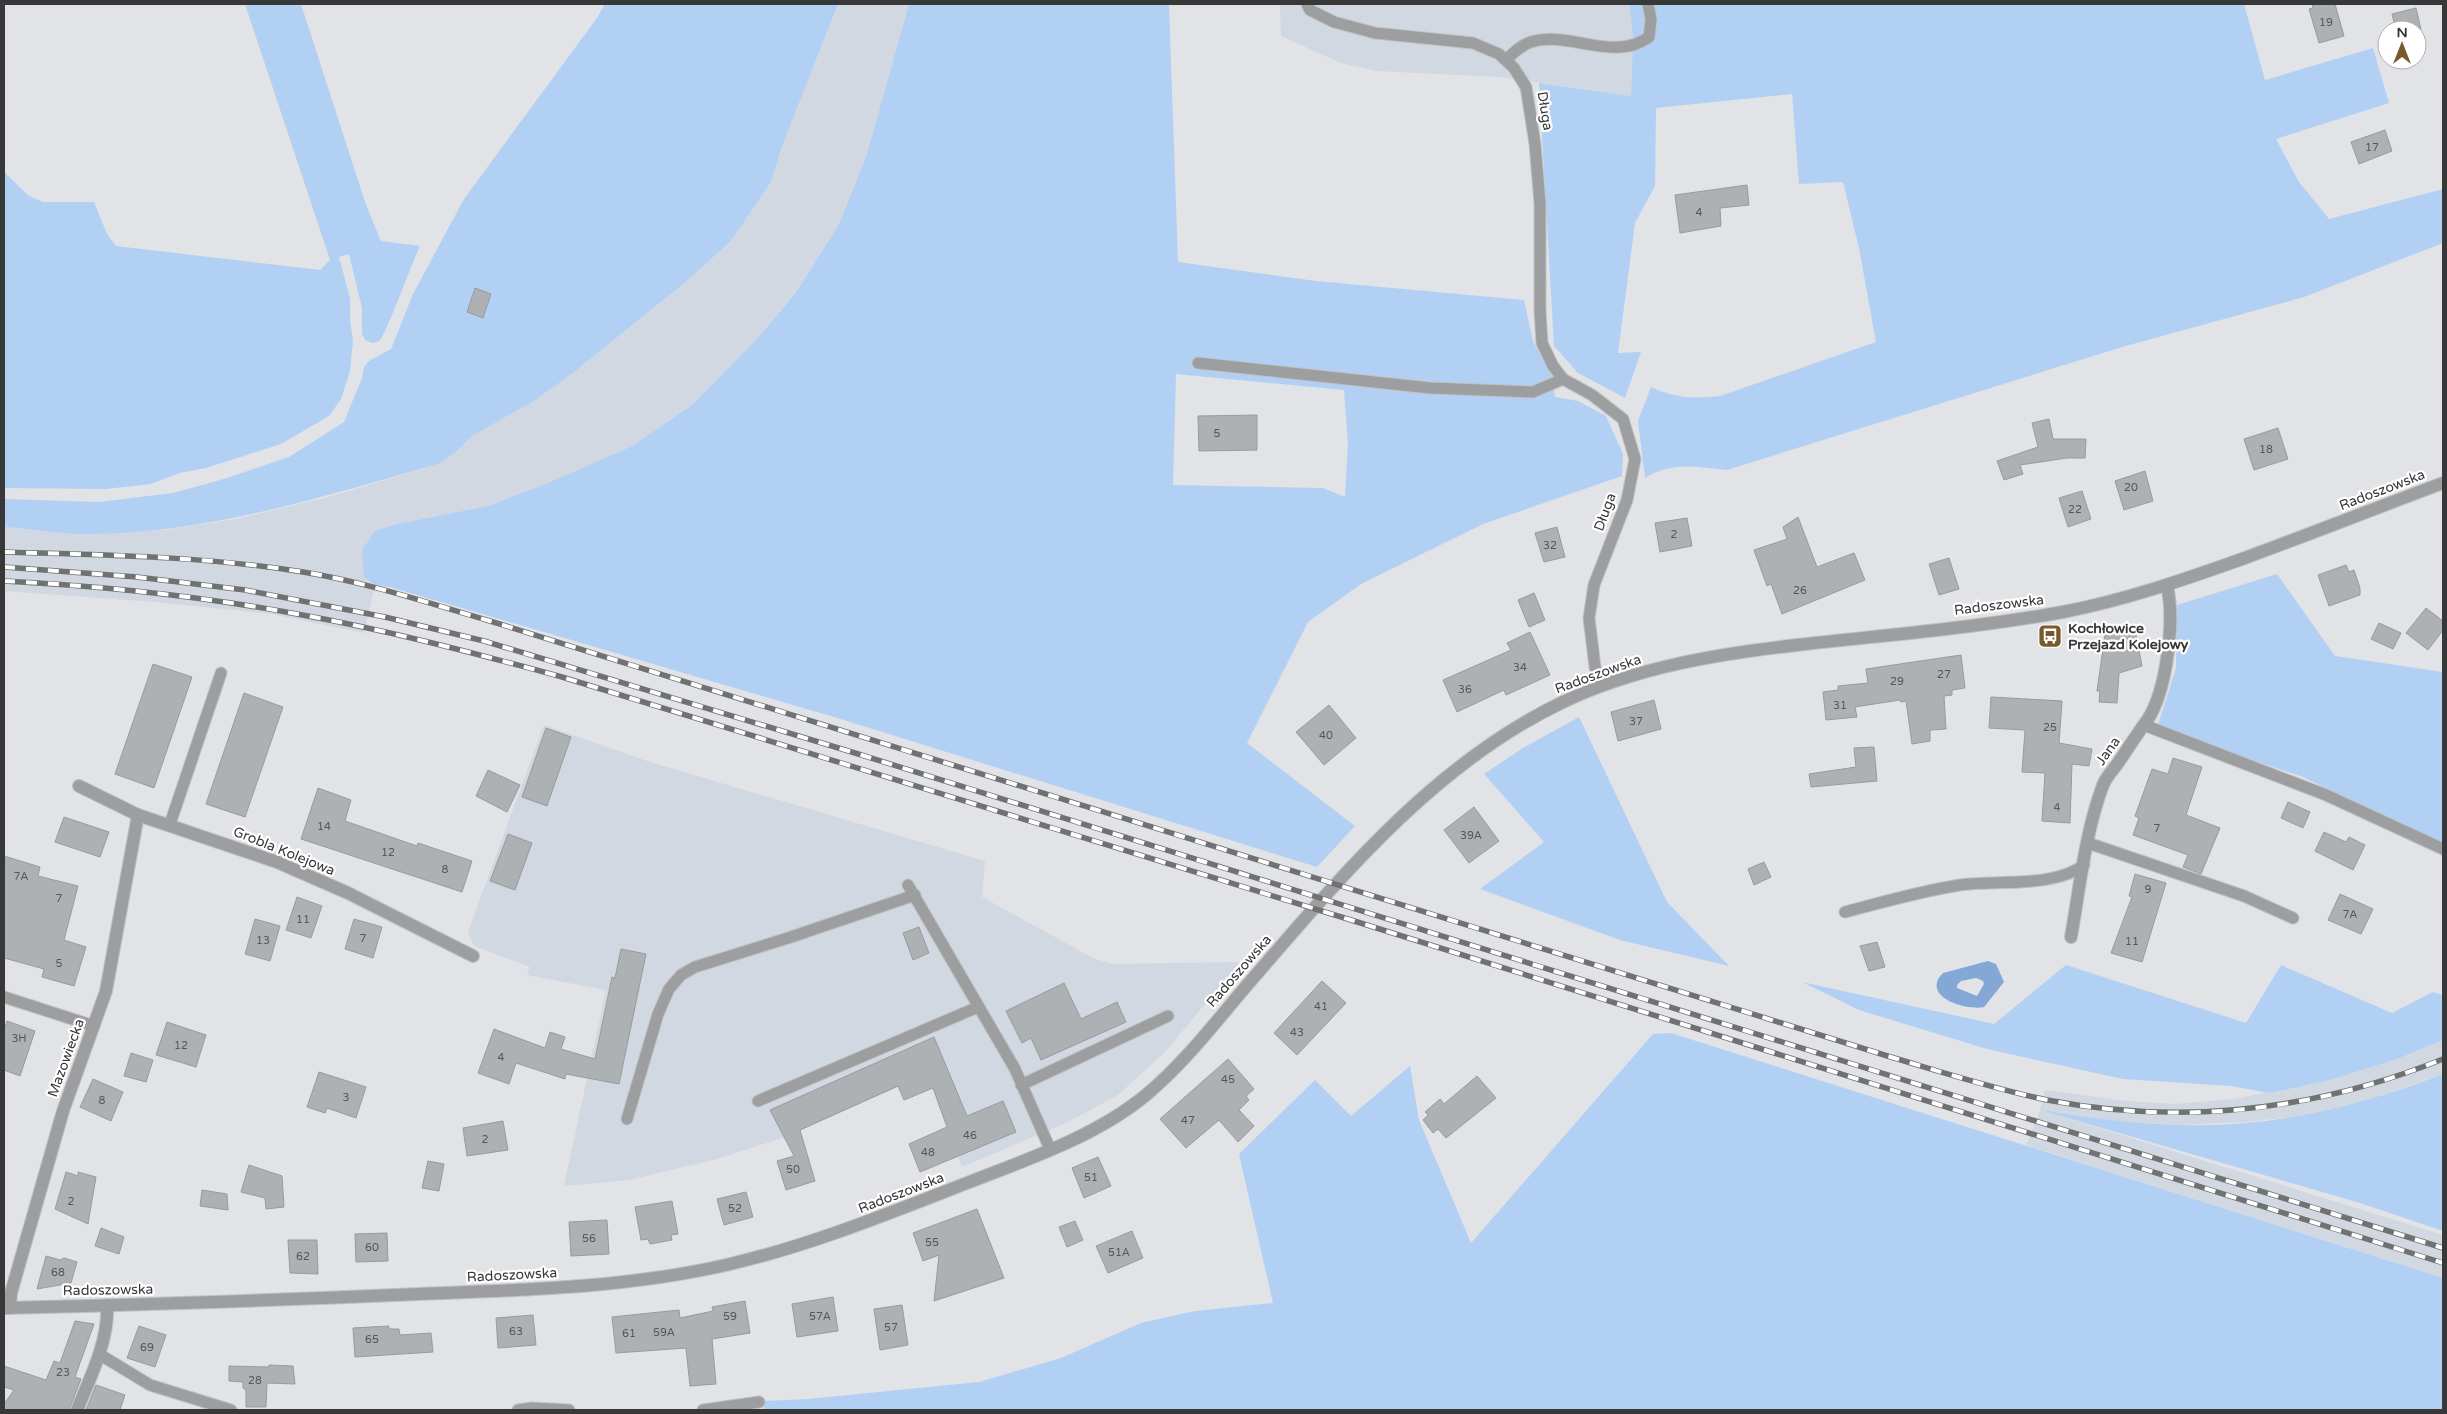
<svg xmlns="http://www.w3.org/2000/svg" width="2447" height="1414" font-family="'Varela Round',sans-serif">
<style>
.built{fill:#d1d8e1}
.green{fill:#b2d0f4;fill-rule:evenodd}
.water{fill:#83a8d6;fill-rule:evenodd}
.building{fill:#aeb1b3;stroke:#989a9c}
.lines{fill:none;stroke-linecap:round;stroke-linejoin:round}
.service-casing{stroke:#bfc1c3;stroke-width:13}
.minor-casing{stroke:#bfc1c3;stroke-width:14}
.tertiary-casing{stroke:#bfc1c3;stroke-width:14}
.service{stroke:#9d9e9f;stroke-width:11}
.minor{stroke:#9d9e9f;stroke-width:12}
.tertiary{stroke:#9d9e9f;stroke-width:12}
.rail-casing{stroke:#707172;stroke-width:5.5}
.rail{stroke:#fff;stroke-width:4;stroke-dasharray:11;stroke-linecap:butt}
.labels{text-anchor:middle;dominant-baseline:central;stroke-width:4.5;stroke-linejoin:round;paint-order:stroke}
.number-label{font-size:11px;fill:#565658}
.street-label{font-size:14px;fill:#383839;stroke:#fff}
.poi-label{font-size:14px;font-weight:bold;fill:#383839;stroke:#fff;text-anchor:start}
</style>
<rect width="100%" height="100%" fill="#e1e3e6"/>
<path class="built" d="M838 4H909L866 157 839 224 796 291 755 341 692 405 632 446 548 483 488 506 397 524 364 577 375 585 364 633 272 614 155 602 4 591V527L93 534 164 530 236 519 325 498 438 464 456 452 472 436 534 401 573 373 688 280 731 241 771 182 781 149Z
M1280 4H1629L1633 35 1631 96 1500 77 1377 71 1341 63 1281 36Z
M544 725 650 762 985 861 982 897 1095 959 1113 964 1240 962 1165 1052 1118 1095 1066 1123 962 1167 933 1088 904 1100 898 1087 785 1137 717 1159 629 1180 564 1186 606 990 527 975 530 967 474 946 468 932Z
M2443 1040V1074L2346 1108 2307 1115 2246 1122 2181 1125 2125 1122 2044 1111 2443 1235V1278L2026 1145 2040 1110 2045 1090 2126 1101 2175 1104 2234 1099 2330 1080 2397 1059Z"/>
<path class="green" d="M245 4H301L366 205 381 241 420 246C413 260 386 335 380 340 378 342 375 342 372 343L365 340 362 334V308L349 254 339 257 350 298V320L353 341 350 371 341 399 329 416 281 444 206 468 180 473 151 484 106 489 4 488V172L29 196 43 202H94L107 234 116 246 320 270 330 260Z
M605 4H838L781 149 771 182 731 241 688 280 573 373 534 401 472 436 456 452 438 464C324 496 214 532 95 534 65 535 34 529 4 527V499L99 502 173 493 224 479 289 457 344 422 362 378 364 367 369 361 391 349 413 294 464 199 597 18Z
M909 4H1169L1178 262 1316 281 1524 300 1533 341 1552 376 1555 397 1578 401 1606 416 1623 454 1622 476 1483 524 1361 584 1308 622 1247 743 1355 826 1317 867 834 717 390 587 375 585 364 577 362 550 375 531 397 524 488 506 548 483 632 446 692 405 755 341 796 292 839 224 866 157ZM1176 374 1344 390 1348 443 1345 497 1323 488 1173 485Z
M1629 4H2244L2265 80 2373 48 2389 103 2276 139 2299 182 2329 219 2443 189V243L2304 297 2122 347 1727 470C1697 467 1672 461 1645 478L1638 421 1651 387C1674 398 1695 399 1720 396L1876 342 1859 248 1843 182 1799 184 1792 94 1656 108 1655 186 1635 223 1618 353 1641 352 1625 398 1578 373 1554 346 1539 83 1631 96 1633 35Z
M2277 574 2335 656 2443 672V845L2303 777 2157 728 2176 668 2177 605Z
M1579 717 1667 902 1729 966 1620 940 1480 889 1544 842 1484 774 1523 748Z
M2066 965 2246 1023 2281 965 2392 1013 2433 992 2443 995V1040L2397 1059 2330 1080 2269 1093 2231 1086 2123 1079 1987 1049 1859 1010 1802 982 1994 1024Z
M1671 1033 2443 1278V1410H764L763 1401 809 1399 979 1382 1061 1358 1141 1323 1195 1311 1273 1303 1239 1154 1315 1080 1351 1116 1410 1066 1419 1120 1471 1243 1653 1034Z
M2443 1074V1231L2360 1203 2040 1110C2086 1117 2133 1124 2180 1125 2271 1128 2359 1107 2443 1074Z"/>
<path class="water" d="M1988 961 1996 964 2004 982 1984 1007C1965 1011 1920 996 1943 973ZM1976 978 1983 981 1984 984 1977 996 1957 988V985L1961 981Z"/>
<path class="building" d="M2312 4H2335L2344 36 2319 43 2309 9 2313 8Z
M2416 8 2421 30H2396L2392 14Z
M2385 130 2392 151 2359 164 2351 142Z
M1747 185 1749 205 1720 208 1721 226 1680 233 1675 195Z
M475 288 491 294 483 318 467 312Z
M1257 415V450L1199 451 1198 416Z
M2049 419 2053 439H2086L2085 458H2067L2020 465 2023 474 2004 480 1997 461 2038 447 2032 423Z
M2278 428 2288 459 2254 470 2244 439Z
M2145 471 2153 501 2124 510 2115 481Z
M2082 491 2091 519 2068 527 2059 498Z
M1798 517 1817 567 1854 553 1865 580 1782 614 1771 584 1767 586 1754 550 1787 539 1783 527Z
M1687 518 1692 546 1660 552 1655 523Z
M1557 527 1565 557 1544 562 1535 533Z
M1949 558 1959 589 1939 595 1929 564Z
M2346 565 2349 572 2354 570 2360 588V595L2329 606 2318 575Z
M1534 593 1545 620 1529 627 1518 600Z
M2426 608 2443 621V630L2428 650 2406 633Z
M2379 623 2401 633 2393 649 2371 639Z
M2135 630 2142 666 2119 673 2117 703 2099 702 2100 691H2097L2105 635Z
M1530 632 1550 675 1506 695 1504 690 1457 712 1443 680 1511 650 1507 643Z
M1961 655 1965 688 1952 690V695L1944 696 1946 729 1930 730V741L1912 744 1906 701 1901 702 1900 700 1855 707 1857 717 1826 720 1823 692 1838 690V686L1868 683 1866 669Z
M153 664 192 677 154 788 115 774Z
M244 693 283 707 245 817 206 804Z
M1991 697 2062 701 2059 743 2092 749 2089 766 2072 764 2070 823 2042 821 2045 773 2022 772 2025 730 1989 728Z
M1654 700 1661 729 1618 741 1611 712Z
M1329 705 1356 738 1324 765 1296 732Z
M546 728 571 737 547 806 522 797Z
M1874 747 1877 781 1811 787 1809 774 1856 767 1854 748Z
M2173 758 2202 767 2186 815 2220 828 2201 874 2183 867 2188 855 2133 835 2139 818 2135 816 2152 769 2168 774Z
M488 770 520 785 507 812 476 796Z
M318 788 351 800 345 821 417 846 418 843 472 861 462 892 301 839Z
M2288 802 2310 812 2303 828 2281 818Z
M1474 807 1499 841 1469 863 1444 830Z
M64 817 109 832 100 857 55 842Z
M2324 832 2346 842 2349 837 2365 845 2353 870 2315 851Z
M508 834 532 843 515 890 490 881Z
M4 856 40 867 38 876 78 886 64 940 86 947 74 986 42 977 44 969 4 958Z
M1764 862 1771 877 1754 885 1748 869Z
M2135 874 2166 883 2142 962 2111 953 2132 897 2129 896Z
M2340 894 2373 909 2361 934 2328 920Z
M297 897 322 906 311 938 286 930Z
M255 919 280 926 270 961 245 954Z
M354 919 382 927 373 958 345 949Z
M919 927 929 953 913 960 903 933Z
M1877 942 1885 967 1869 971 1860 946Z
M621 949 646 954 619 1084 566 1074 565 1079 516 1063 509 1084 478 1073 494 1029 545 1048 550 1032 565 1037 561 1049 595 1059 612 977 615 978Z
M1322 981 1346 1003 1297 1055 1274 1033Z
M1064 983 1081 1019 1117 1002 1126 1022 1041 1060 1031 1038 1022 1043 1006 1011Z
M7 1021 35 1031 20 1076 4 1070V1030Z
M167 1022 206 1035 196 1067 156 1055Z
M934 1037 967 1116 1003 1101 1016 1132 920 1172 909 1144 947 1127 933 1088 904 1100 898 1086 800 1130 815 1181 786 1190 777 1161 794 1156 770 1110Z
M131 1053 153 1060 146 1082 124 1076Z
M1228 1059 1254 1089 1246 1096 1249 1100 1239 1110 1254 1126 1238 1142 1219 1120 1186 1148 1160 1119Z
M319 1072 366 1087 356 1118 327 1108 325 1113 307 1107Z
M1477 1076 1496 1098 1446 1138 1438 1129 1433 1133 1423 1120 1428 1115 1425 1112 1440 1099 1444 1104Z
M93 1079 123 1092 111 1121 80 1107Z
M503 1121 508 1150 467 1156 463 1128Z
M1098 1157 1111 1186 1084 1198 1072 1168Z
M428 1161 444 1164 439 1191 422 1188Z
M249 1165 282 1176 284 1207 266 1209 265 1198 241 1192Z
M66 1172 78 1176V1172L96 1177 88 1224 55 1209Z
M202 1190 227 1194 228 1210 200 1206Z
M746 1192 753 1217 724 1225 717 1199Z
M672 1201 678 1234 671 1235 672 1240 650 1244 648 1239 641 1240 635 1207Z
M977 1209 1004 1278 934 1301 939 1255 923 1261 913 1233Z
M607 1220 609 1254 571 1256 569 1222Z
M1075 1221 1083 1240 1067 1247 1059 1227Z
M101 1228 124 1237 119 1254 95 1246Z
M1132 1231 1143 1258 1108 1273 1096 1246Z
M387 1233 388 1261 356 1262 355 1234Z
M288 1240H317L318 1274 290 1273Z
M46 1256 60 1260 64 1258 77 1262 71 1283 37 1289Z
M833 1297 838 1331 797 1337 792 1304Z
M745 1301 750 1333 712 1339 716 1384 690 1386 686 1348 616 1353 612 1317 679 1310 680 1318 713 1311 712 1307Z
M902 1305 908 1345 880 1350 874 1309Z
M533 1315 536 1345 498 1348 496 1318Z
M75 1321 94 1324 75 1377 81 1379 69 1410H4V1404L14 1390 4 1387V1366L46 1380 54 1361 60 1363Z
M139 1326 166 1335 155 1367 127 1358Z
M389 1326V1329H399L400 1335 431 1333 433 1352 355 1357 353 1328Z
M269 1365 293 1366 295 1384 267 1383 266 1407H246V1390L243 1388V1382L229 1381V1366L269 1367Z
M96 1385 125 1395 120 1410H86Z"/>
<g class="lines">
<g class="service-casing">
<path id="service" d="M1307 4 1310 10 1334 22 1375 33 1473 43 1499 54 1514 68 1526 87 1535 144 1540 204V310L1542 343 1553 366 1563 379 1592 395 1623 419 1635 459 1627 500 1594 585 1589 618 1595 667 1601 686
M1506 60C1513 53 1521 45 1531 42 1569 30 1614 63 1649 37L1651 19 1648 4
M1198 363 1430 388 1533 392 1563 379
M2144 725 2326 795 2443 849
M170 824 221 673
M2088 843 2244 896 2293 918
M908 885 1015 1069 1050 1149
M1845 912C1883 902 1921 891 1960 885 1996 880 2054 888 2084 865
M4 997 94 1026
M1021 1085 1168 1016
M758 1101 978 1007
M627 1119 658 1014 669 989 681 975 695 967 788 938 915 895
M99 1354 150 1385 231 1410
M518 1410 532 1408 569 1410
M703 1410 759 1402"/>
</g>
<g class="minor-casing">
<path id="minor" d="M79 786 138 815 277 862 348 893 473 956
M2071 937C2080 886 2085 833 2103 785 2106 777 2113 770 2118 763 2128 748 2138 733 2148 719 2167 689 2175 620 2167 586
M10 1308 11 1293 63 1111 106 991 138 815
M77 1410C90 1378 109 1341 107 1305"/>
</g>
<g class="tertiary-casing">
<path id="tertiary" d="M4 1308C142 1305 281 1300 419 1294 522 1290 625 1288 726 1265 809 1246 887 1214 967 1183 1028 1159 1095 1137 1146 1095 1187 1061 1220 1016 1255 976 1344 873 1437 762 1563 702 1637 667 1717 654 1797 645 1885 635 1975 628 2063 612 2125 600 2183 580 2242 559 2310 534 2376 508 2443 483"/>
</g>
<use href="#service" class="service"/>
<use href="#minor" class="minor"/>
<use href="#tertiary" class="tertiary"/>
<g class="rail-casing">
<path id="rail" d="M4 552C104 555 204 556 303 572 366 582 428 603 490 621L1894 1058C1945 1073 1995 1089 2047 1100 2184 1126 2314 1111 2443 1059
M4 567 137 577 245 590 385 617 484 641 855 753 2443 1248
M4 581C102 586 200 596 297 614 387 630 474 653 562 677L1351 920 2443 1263"/>
</g>
<use href="#rail" class="rail"/>
</g>
<defs>
<g id="bus-square" transform="scale(1.25)"><rect x="-9" y="-9" width="18" height="18" rx="4" fill="#78592e" stroke="#fff"/><path d="M-5-6H5V4H4V6H2V4H-2V6H-4V4H-5ZM-3.5-4V0h7V-4ZM-3.5 1.2v1.5H-2V1.2ZM2 1.2v1.5H3.5V1.2Z" fill="#fff"/></g>
</defs>
<g fill-rule="evenodd">
<use href="#bus-square" x="2050" y="636"/>
</g>
<g class="labels">
<g class="number-label">
<text x="2326" y="22">19</text>
<text x="2372" y="147">17</text>
<text x="1699" y="212">4</text>
<text x="1217" y="433">5</text>
<text x="2266" y="449">18</text>
<text x="2131" y="487">20</text>
<text x="2075" y="509">22</text>
<text x="1674" y="534">2</text>
<text x="1550" y="545">32</text>
<text x="1800" y="590">26</text>
<text x="1520" y="667">34</text>
<text x="1944" y="674">27</text>
<text x="1897" y="681">29</text>
<text x="1465" y="689">36</text>
<text x="1840" y="705">31</text>
<text x="1636" y="721">37</text>
<text x="2050" y="727">25</text>
<text x="1326" y="735">40</text>
<text x="2057" y="807">4</text>
<text x="324" y="826">14</text>
<text x="2157" y="828">7</text>
<text x="1471" y="835">39A</text>
<text x="388" y="852">12</text>
<text x="445" y="869">8</text>
<text x="21" y="876">7A</text>
<text x="2148" y="889">9</text>
<text x="59" y="898">7</text>
<text x="2350" y="914">7A</text>
<text x="303" y="919">11</text>
<text x="363" y="938">7</text>
<text x="263" y="940">13</text>
<text x="2132" y="941">11</text>
<text x="59" y="963">5</text>
<text x="1321" y="1006">41</text>
<text x="1297" y="1032">43</text>
<text x="19" y="1038">3H</text>
<text x="181" y="1045">12</text>
<text x="501" y="1057">4</text>
<text x="1228" y="1079">45</text>
<text x="346" y="1097">3</text>
<text x="102" y="1100">8</text>
<text x="1188" y="1120">47</text>
<text x="970" y="1135">46</text>
<text x="485" y="1139">2</text>
<text x="928" y="1152">48</text>
<text x="793" y="1169">50</text>
<text x="1091" y="1177">51</text>
<text x="71" y="1201">2</text>
<text x="735" y="1208">52</text>
<text x="589" y="1238">56</text>
<text x="932" y="1242">55</text>
<text x="372" y="1247">60</text>
<text x="1119" y="1252">51A</text>
<text x="303" y="1256">62</text>
<text x="58" y="1272">68</text>
<text x="730" y="1316">59</text>
<text x="820" y="1316">57A</text>
<text x="891" y="1327">57</text>
<text x="516" y="1331">63</text>
<text x="664" y="1332">59A</text>
<text x="629" y="1333">61</text>
<text x="372" y="1339">65</text>
<text x="147" y="1347">69</text>
<text x="63" y="1372">23</text>
<text x="255" y="1380">28</text>
</g>
<g class="street-label">
<text transform="translate(1545 111) rotate(81)">Długa</text>
<text transform="translate(2382 490) rotate(-21)">Radoszowska</text>
<text transform="translate(1605 512) rotate(-70)">Długa</text>
<text transform="translate(1999 605) rotate(-7)">Radoszowska</text>
<text transform="translate(1598 674) rotate(-20)">Radoszowska</text>
<text transform="translate(2108 751) rotate(-55)">Jana</text>
<text transform="translate(284 851) rotate(22)">Grobla Kolejowa</text>
<text transform="translate(1239 971) rotate(-49)">Radoszowska</text>
<text transform="translate(66 1058) rotate(-70)">Mazowiecka</text>
<text transform="translate(901 1193) rotate(-21)">Radoszowska</text>
<text transform="translate(512 1275) rotate(-3)">Radoszowska</text>
<text transform="translate(108 1290) rotate(-1)">Radoszowska</text>
</g>
<g class="poi-label">
<text x="2068" y="628">Kochłowice<tspan x="2068" dy="16">Przejazd Kolejowy</tspan></text>
</g>
</g>
<rect width="2447" height="1414" fill="none" stroke="#383839" stroke-width="10"/>
<g transform="translate(2402 45)"><circle r="24" fill="#ffffff" stroke="#afafb0"/>
<path d="M0-4L9 19L0 12L-9 19Z" fill="#78592e"/>
<text y="-8" font-size="14" font-weight="bold" text-anchor="middle" fill="#383839">N</text>
</g>
</svg>
